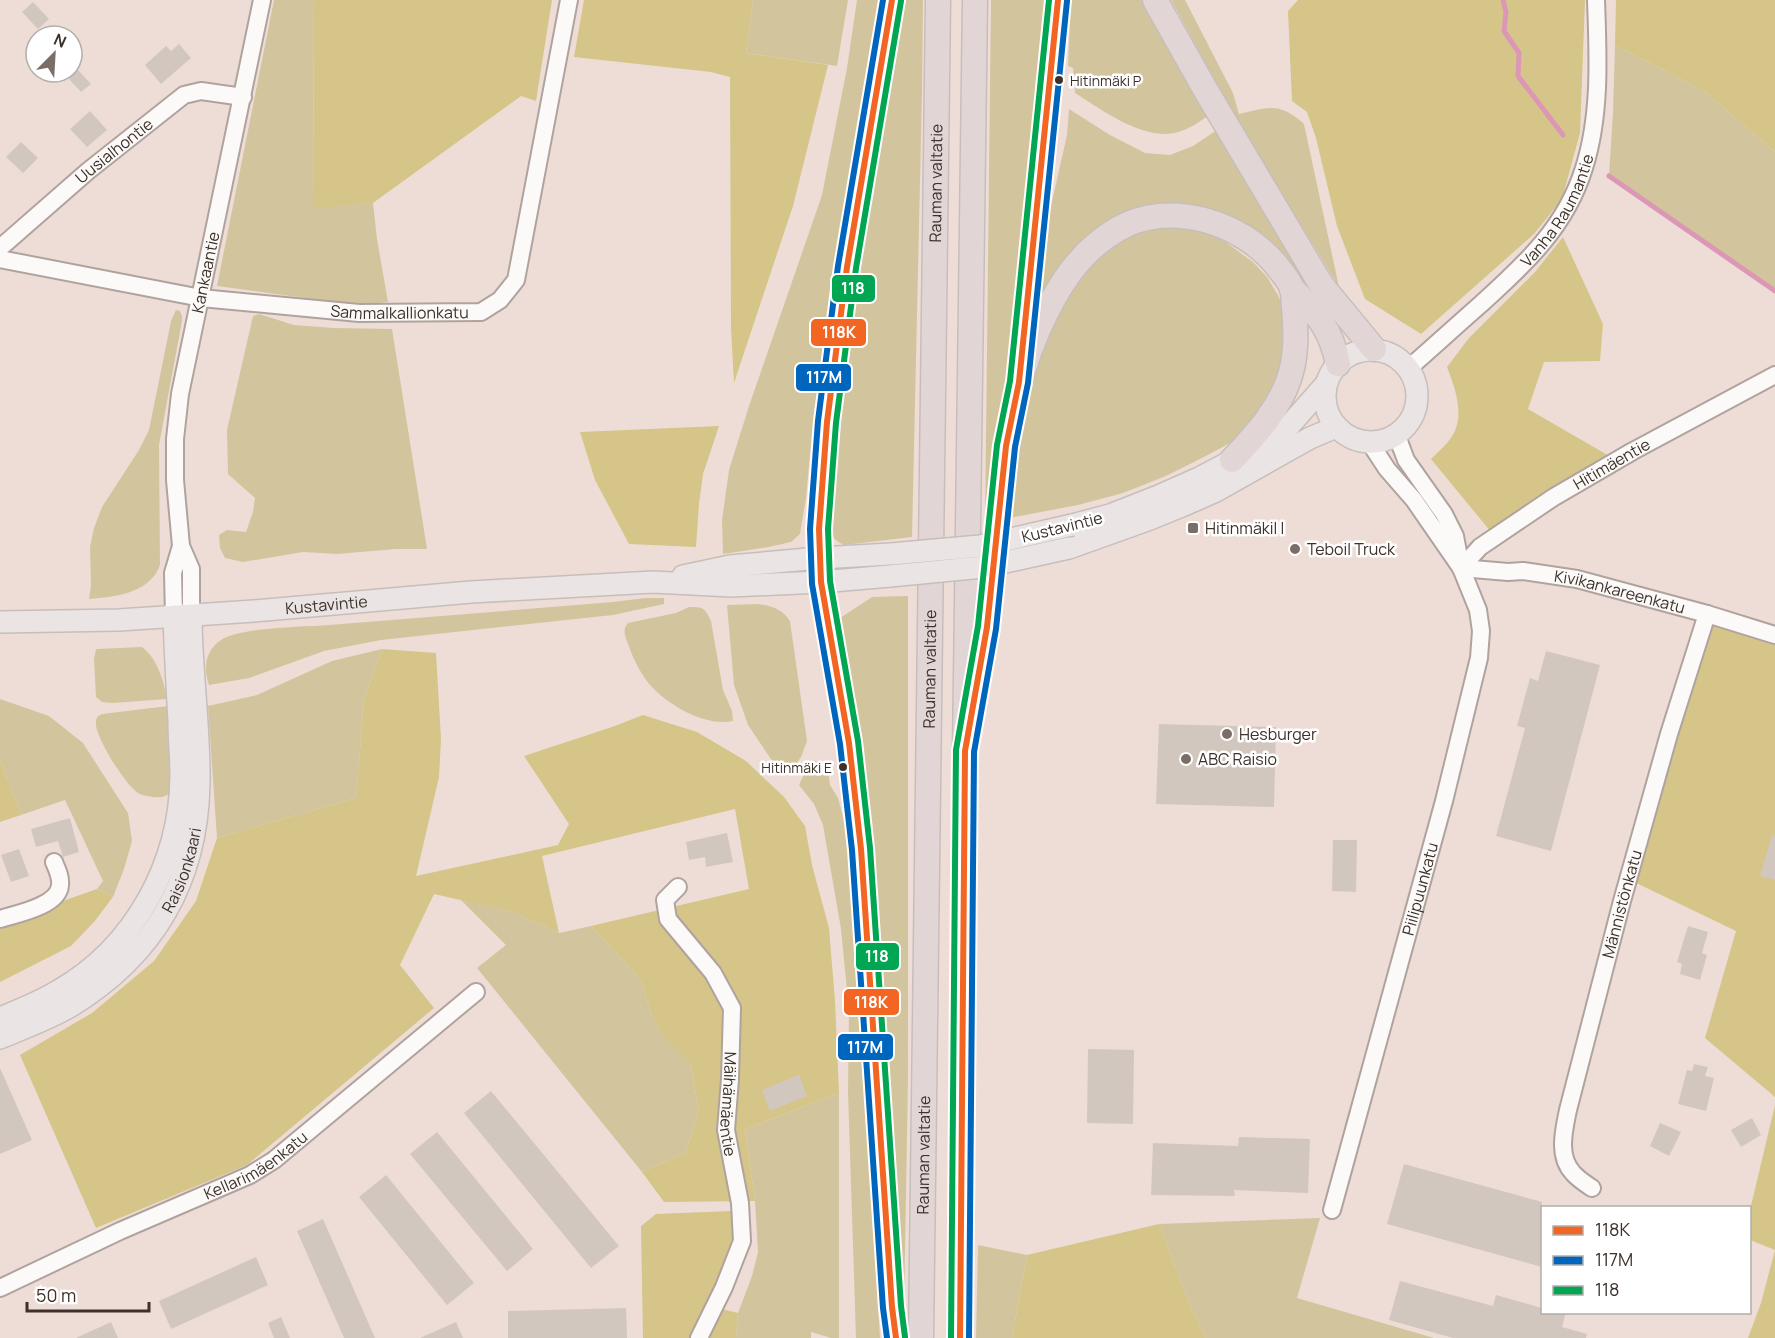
<svg xmlns="http://www.w3.org/2000/svg" width="1775" height="1338" font-family="Manrope,sans-serif">
<style>
.green{fill:#d2c59d}
.forest{fill:#d5c588}
.lines{fill:none;stroke-linecap:round;stroke-linejoin:round}
.stream{stroke:#dc97b6;stroke-width:5}
.building{fill:#d2c7bf}
.minor-casing{stroke:#b0a39e;stroke-width:20}
.major-casing{stroke:#c7bebb;stroke-width:24}
.highway-casing{stroke:#c7bebb;stroke-width:27}
.minor{stroke:#fcfaf9;stroke-width:16}
.major{stroke:#ebe4e4;stroke-width:21}
.highway{stroke:#e1d6d5;stroke-width:24}
.major-bridge-casing{stroke:#c7bebb;stroke-width:24;stroke-linecap:butt}
.major-bridge{stroke:#ebe4e4;stroke-width:21}
.bus-1-casing{stroke:#fff;stroke-width:10}
.bus-2-casing{stroke:#fff;stroke-width:10}
.bus-3-casing{stroke:#fff;stroke-width:10}
.bus-1{stroke:#f26522;stroke-width:6}
.bus-2{stroke:#0065bd;stroke-width:6}
.bus-3{stroke:#00a651;stroke-width:6}
.bus-dot{fill:#3d312b;stroke:#fff;stroke-width:2}
.poi-dot{fill:#7b6d67;stroke:#fff;stroke-width:2}
.labels{text-anchor:middle;dominant-baseline:central;stroke-width:5;stroke-linejoin:round;paint-order:stroke}
.bus-label{font-size:14px;fill:#3d312b;stroke:#fff;text-anchor:start}
.street-label{font-size:16px;fill:#3d312b;stroke:#fff}
.poi-label{font-size:16px;fill:#3d312b;stroke:#fff;text-anchor:start}
.line-badge{stroke:#fff;stroke-width:2}
.badge-label{font-size:16px;text-anchor:middle;font-weight:bold;fill:#fff}
</style>
<rect width="100%" height="100%" fill="#eeddd6"/>
<path class="green" d="M274 0H314L313 207 373 203 377 239 388 302 355 305 217 286Z
M753 0H848L837 66 746 53Z
M857 0H883L814 412 806 498 800 534 791 542 769 547 723 554 722 520 729 470 749 406 822 195 847 68Z
M900 0H923L922 93 912 537 844 545C834 540 832 537 830 527L838 424 869 202Z
M991 0H1049L1012 368 989 525H985Z
M1071 0H1149L1210 115C1200 121 1191 128 1181 131 1147 144 1102 110 1075 93L1073 68 1068 66Z
M1171 0H1185L1233 93 1239 114C1269 107 1280 102 1304 124L1339 287 1234 115Z
M1615 45 1704 91 1775 152V291L1609 176 1613 112Z
M1069 109 1110 135 1145 153 1170 155 1193 146 1217 130 1331 318C1292 264 1252 202 1176 206 1161 206 1145 207 1131 214 1122 218 1113 232 1106 240 1082 266 1058 292 1035 318L1046 228 1067 135Z
M1170 224 1216 235 1253 262 1267 277 1278 295 1283 308 1287 327 1281 376 1256 417 1230 443 1204 457 1166 476 1123 493 1078 505 1009 518 1014 458 1028 391 1040 351 1060 305 1093 260 1125 234Z
M176 310 180 311 182 316V321L159 445 160 565C150 593 116 597 89 599L91 585 90 547 94 528 102 507 139 450 149 430 171 321Z
M259 314 294 325 334 328 392 329 427 549H396L337 554 303 552 243 562 225 558 220 548 219 535 227 530 246 532 253 512 255 498 228 474 227 430 253 316Z
M908 596V1080L904 1310 900 1311 890 1089 864 760 837 620 872 597Z
M645 598H664V604L613 615 381 640 324 651 249 678 209 685C203 668 205 651 221 640 241 627 304 627 329 625 424 617 518 610 613 602Z
M758 604C772 606 782 609 790 621L807 741 801 757 789 774H784L779 771 748 725 734 685 727 605Z
M689 607C704 607 705 608 711 621L723 690 732 711 733 721C705 727 668 705 650 685 640 673 633 658 628 644 625 636 622 630 628 623L676 613Z
M142 647C157 658 164 681 167 699L113 703 102 702 96 697 94 659 96 649Z
M382 649 364 700 356 798 217 838 208 706 257 695 332 661Z
M0 699 49 716 83 743 128 813 132 841 124 869 113 897 97 889 103 881 65 800 21 815 0 760Z
M168 706 173 790C165 799 158 798 147 796 144 795 141 795 138 793 126 786 93 734 96 721 97 716 98 716 102 714Z
M811 760 827 763 830 785 838 798 851 847 880 1338H856L848 1092 849 1011 841 929 823 825 814 804 799 785Z
M460 899 513 912 559 933 591 926 633 971 643 985 651 1014 666 1039 691 1065 699 1113 685 1153 642 1172 477 968 506 945Z
M839 1093V1338H831L811 1332V1338H736L738 1313 752 1276 758 1252 755 1201 745 1129Z
M1320 1218 1297 1298 1434 1338H1206L1191 1308 1159 1224Z
M978 1245 1027 1255 1012 1338H976Z"/>
<path class="forest" d="M314 0H552L536 101 521 96 373 203 313 208Z
M584 0H753L746 53 828 65 793 206 734 383 731 328 730 77 711 72 574 57Z
M1298 0H1585L1580 133 1562 199 1534 234 1421 334 1365 299 1337 226 1316 138 1307 112 1292 101 1288 11Z
M1616 0H1775V152L1704 91 1615 45Z
M1563 237 1603 324 1600 361 1544 362 1528 409 1611 457 1491 532 1431 459C1438 452 1446 445 1451 438 1466 417 1455 388 1447 367L1469 338 1535 272Z
M719 426 703 474 699 504 696 547 629 544 595 480 580 432Z
M1707 614 1775 635V1097L1705 1038 1736 931 1628 879Z
M382 649 436 653 441 739 439 777 416 876 558 845 569 824 524 756 612 727 643 715 697 732 746 761 784 797 805 826 812 865 829 928 835 1001 839 1093 745 1129 755 1201 664 1202 642 1172 685 1153 699 1113 691 1065 666 1040 651 1014 643 985 633 971 591 926 749 889 735 809 542 856 559 933 513 912 434 894 400 965 434 1008 247 1165 96 1228 20 1055 92 1013 154 961 196 901 217 838 356 798 364 700Z
M0 760 21 815 0 822Z
M97 889 113 897 94 922 71 946 0 982V923Z
M1775 1105V1338H1748L1761 1303 1775 1250 1750 1240V1210Z
M731 1211 736 1240 723 1276 691 1338H643L641 1226 656 1214Z
M1159 1224 1191 1308 1206 1338H1012L1027 1255Z
M718 1308 738 1313 736 1338H703Z"/>
<g class="lines">
<path class="stream" d="M1503 0 1506 12 1504 31 1519 53 1518 76 1563 135
M1609 176 1775 291"/>
</g>
<path class="building" d="M33 2 49 19 38 29 22 12Z
M179 44 191 58 161 84 145 65 166 46 171 51Z
M78 70 91 84 81 92 69 79Z
M90 111 107 130 87 147 70 129Z
M21 142 38 158 23 173 6 157Z
M1546 651 1600 665 1551 851 1496 836 1525 728 1517 726 1530 678 1538 681Z
M1159 724 1276 727 1274 807 1156 804Z
M70 818 79 852 63 857 58 841 36 847 31 829Z
M727 833 733 862 706 867 705 857 689 860 686 842Z
M1772 835 1775 836V880L1760 876Z
M1333 840H1357L1356 892 1332 891Z
M19 849 29 876 11 882 1 855Z
M1688 926 1708 932 1702 953 1707 955 1700 980 1680 974 1682 964 1677 962Z
M1088 1049 1134 1050 1133 1124 1087 1123Z
M1694 1064 1708 1067 1705 1076 1714 1078 1706 1111 1678 1104 1687 1070 1692 1071Z
M0 1068 32 1140 0 1154Z
M799 1075 807 1096 770 1111 762 1090Z
M491 1091 619 1246 591 1268 464 1113Z
M1752 1118 1761 1135 1741 1147 1731 1130Z
M1660 1123 1681 1132 1669 1156 1650 1146Z
M437 1132 533 1249 507 1271 410 1154Z
M1239 1137 1310 1139 1308 1193 1234 1190 1235 1196 1151 1195 1153 1143 1238 1146Z
M1404 1164 1542 1202V1267L1387 1224Z
M386 1175 474 1283 447 1305 359 1197Z
M323 1219 375 1338H344L297 1231Z
M256 1257 268 1285 171 1329 159 1301Z
M1400 1281 1493 1306 1496 1295 1542 1308V1312H1566L1562 1327 1587 1334 1586 1338H1453L1389 1320Z
M626 1308 627 1338H508V1311Z
M281 1317 290 1338H274L268 1323Z
M111 1322 118 1338H76Z
M456 1322 463 1338H420Z"/>
<g class="lines">
<g class="minor-casing">
<g id="minor">
<path id="s1" d="M0 248 88 171 184 95 201 91 243 97"/>
<path id="s2" d="M0 259 201 298 359 313 481 312 500 300 516 280 569 0"/>
<path id="s3" d="M1409 368C1433 347 1457 325 1481 304 1525 264 1566 227 1584 168 1601 115 1598 55 1596 0"/>
<path id="s4" d="M1370 443 1387 469 1414 500 1461 568 1508 572 1523 571 1577 579 1707 614 1775 635"/>
<path id="s5" d="M1461 568 1480 547 1554 497 1633 451 1775 375"/>
<path id="s6" d="M191 615V569L181 546 175 480V439L180 394 262 0"/>
<path d="M174 616 173 573 181 546"/>
<path id="s7" d="M678 887 665 900 668 919 713 973 732 1008 730 1079 726 1130 740 1203 742 1241 724 1287 699 1338"/>
<path d="M0 919C16 914 59 906 60 885 61 877 57 869 54 862"/>
<path id="s8" d="M1592 1188C1586 1184 1578 1179 1573 1173 1557 1156 1564 1130 1568 1110L1622 901 1669 734 1707 614"/>
<path id="s9" d="M1332 1210 1444 801 1479 658 1481 631 1478 610 1461 568 1455 536 1444 514 1406 460 1397 436"/>
<path id="s10" d="M0 1288 120 1231 250 1175 274 1160 476 992"/>
</g>
</g>
<g class="major-casing">
<g id="major">
<circle cx="1371" cy="396" r="46"/>
<path d="M1072 525 1110 515 1156 497 1199 478 1273 439 1289 426 1326 384"/>
<path d="M1069 548 1150 519 1182 506 1214 492 1310 438 1336 427"/>
<path d="M683 576 730 566 819 558 891 554"/>
<path id="s11" d="M0 622 119 620 254 611 471 592 653 582 731 586 821 582 890 576"/>
<path d="M0 1018C20 1010 40 1002 58 991 135 947 180 863 181 776 181 758 179 739 179 721 177 686 175 651 174 616"/>
<path id="s12" d="M0 1038C24 1028 49 1019 71 1006 154 955 197 882 199 784 200 728 191 671 191 615"/>
</g>
</g>
<g class="highway-casing">
<g id="highway">
<path d="M892 0 847 267 827 422 819 529 821 582 849 743 861 849 892 1307 896 1338"/>
<path d="M1155 0 1205 89 1322 286 1374 349"/>
<path d="M1292 289C1317 313 1331 329 1338 364"/>
<path d="M978 678C988 621 993 564 1000 507 1006 447 1013 386 1038 330 1056 289 1078 252 1118 229 1169 199 1242 222 1277 266 1282 273 1290 281 1292 289 1294 294 1293 302 1294 307 1296 331 1297 356 1289 379 1278 411 1255 435 1232 460"/>
<path id="s13" d="M921 1338 938 0"/>
<path d="M960 1338 965 751 975 0"/>
</g>
</g>
<use href="#minor" class="minor"/>
<use href="#major" class="major"/>
<use href="#highway" class="highway"/>
<g class="major-bridge-casing">
<path id="major-bridge" d="M891 554 980 546 1072 525
M890 576 983 567 1069 548"/>
</g>
<use href="#major-bridge" class="major-bridge"/>
<g class="bus-1-casing">
<path id="bus-1" d="M892 0 847 267 827 422 819 529 821 582 849 743 861 849 892 1307 896 1338
M960 1338 965 751 987 627 1006 446 1019 382 1058 0"/>
</g>
<g class="bus-2-casing">
<path id="bus-2" d="M883 0 838 266 818 421 810 529 812 584 840 744 852 850 883 1308 887 1338
M969 1338 974 752 996 629 1015 447 1028 383 1067 1"/>
</g>
<g class="bus-3-casing">
<path id="bus-3" d="M901 1 856 268 836 423 828 529 830 581 858 741 870 848 901 1306 905 1337
M951 1338 956 750 978 626 997 445 1010 381 1049 0"/>
</g>
<use href="#bus-1" class="bus-1"/>
<use href="#bus-2" class="bus-2"/>
<use href="#bus-3" class="bus-3"/>
</g>
<g class="bus-dot">
<circle cx="1059" cy="80" r="5"/>
<circle cx="843" cy="767" r="5"/>
</g>
<g class="poi-dot">
<rect x="1187" y="522" width="12" height="12" rx="3"/>
<circle cx="1295" cy="549" r="6"/>
<circle cx="1227" cy="734" r="6"/>
<circle cx="1186" cy="759" r="6"/>
</g>
<g class="labels">
<g class="bus-label">
<text x="1070" y="80">Hitinmäki P</text>
<text x="832" y="767" text-anchor="end">Hitinmäki E</text>
</g>
<g class="street-label">
<text stroke="none"><textPath href="#s1" startOffset="150">Uusialhontie</textPath></text>
<text stroke="none"><textPath href="#s13" startOffset="1155">Rauman valtatie</textPath></text>
<text stroke="none"><textPath href="#s3" startOffset="219">Vanha Raumantie</textPath></text>
<text stroke="none"><textPath href="#s6" startOffset="348">Kankaantie</textPath></text>
<text stroke="none"><textPath href="#s2" startOffset="404">Sammalkallionkatu</textPath></text>
<text stroke="none"><textPath href="#s5" startOffset="184">Hitimäentie</textPath></text>
<text transform="translate(1062 527) rotate(-14)">Kustavintie</text>
<text stroke="none"><textPath href="#s4" startOffset="316">Kivikankareenkatu</textPath></text>
<text stroke="none"><textPath href="#s11" startOffset="327">Kustavintie</textPath></text>
<text stroke="none"><textPath href="#s13" startOffset="669">Rauman valtatie</textPath></text>
<text stroke="none"><textPath href="#s12" startOffset="258">Raisionkaari</textPath></text>
<text stroke="none"><textPath href="#s9" startOffset="333">Piilipuunkatu</textPath></text>
<text stroke="none"><textPath href="#s8" startOffset="303">Männistönkatu</textPath></text>
<text stroke="none"><textPath href="#s7" startOffset="244">Mäihämäentie</textPath></text>
<text stroke="none"><textPath href="#s13" startOffset="183">Rauman valtatie</textPath></text>
<text stroke="none"><textPath href="#s10" startOffset="284">Kellarimäenkatu</textPath></text>
</g>
<g class="poi-label">
<text x="1205" y="528">HitinmäkiI I</text>
<text x="1307" y="549">Teboil Truck</text>
<text x="1239" y="734">Hesburger</text>
<text x="1198" y="759">ABC Raisio</text>
</g>
</g>
<g class="line-badge">
<rect x="831" y="274" width="45" height="29" rx="6" fill="#00a651"/>
<rect x="810" y="318" width="57" height="29" rx="6" fill="#f26522"/>
<rect x="795" y="363" width="57" height="29" rx="6" fill="#0065bd"/>
<rect x="855" y="942" width="45" height="29" rx="6" fill="#00a651"/>
<rect x="843" y="988" width="57" height="28" rx="6" fill="#f26522"/>
<rect x="837" y="1033" width="57" height="28" rx="6" fill="#0065bd"/>
</g>
<g class="badge-label">
<text x="853" y="294">118</text>
<text x="839" y="338">118K</text>
<text x="824" y="383">117M</text>
<text x="877" y="962">118</text>
<text x="871" y="1008">118K</text>
<text x="865" y="1053">117M</text>
</g>
<rect x="1541" y="1206" width="210" height="108" fill="#ffffff" stroke="#b1adaa" stroke-width="1.5"/>
<rect x="1553" y="1226" width="30" height="9" fill="#f26522" stroke="#b1adaa" stroke-width="1.5"/>
<text x="1595" y="1236" font-size="18" fill="#3d312b">118K</text>
<rect x="1553" y="1256" width="30" height="9" fill="#0065bd" stroke="#b1adaa" stroke-width="1.5"/>
<text x="1595" y="1266" font-size="18" fill="#3d312b">117M</text>
<rect x="1553" y="1286" width="30" height="9" fill="#00a651" stroke="#b1adaa" stroke-width="1.5"/>
<text x="1595" y="1296" font-size="18" fill="#3d312b">118</text>
<g transform="translate(54 54) rotate(24)"><circle r="28" fill="#ffffff" stroke="#b1adaa" stroke-width="1.5"/>
<path d="M0-4.5L10 22L0 15L-10 22Z" fill="#7b6d67"/>
<text y="-9" font-size="16" font-weight="bold" text-anchor="middle" fill="#3d312b">N</text>
</g>
<path d="M27 1302v9h122v-9" fill="none" stroke="#3d312b" stroke-width="3"/>
<text x="36" y="1302" font-size="18" fill="#3d312b" stroke="#ffffff" stroke-width="4.5" paint-order="stroke">50 m</text>
</svg>
